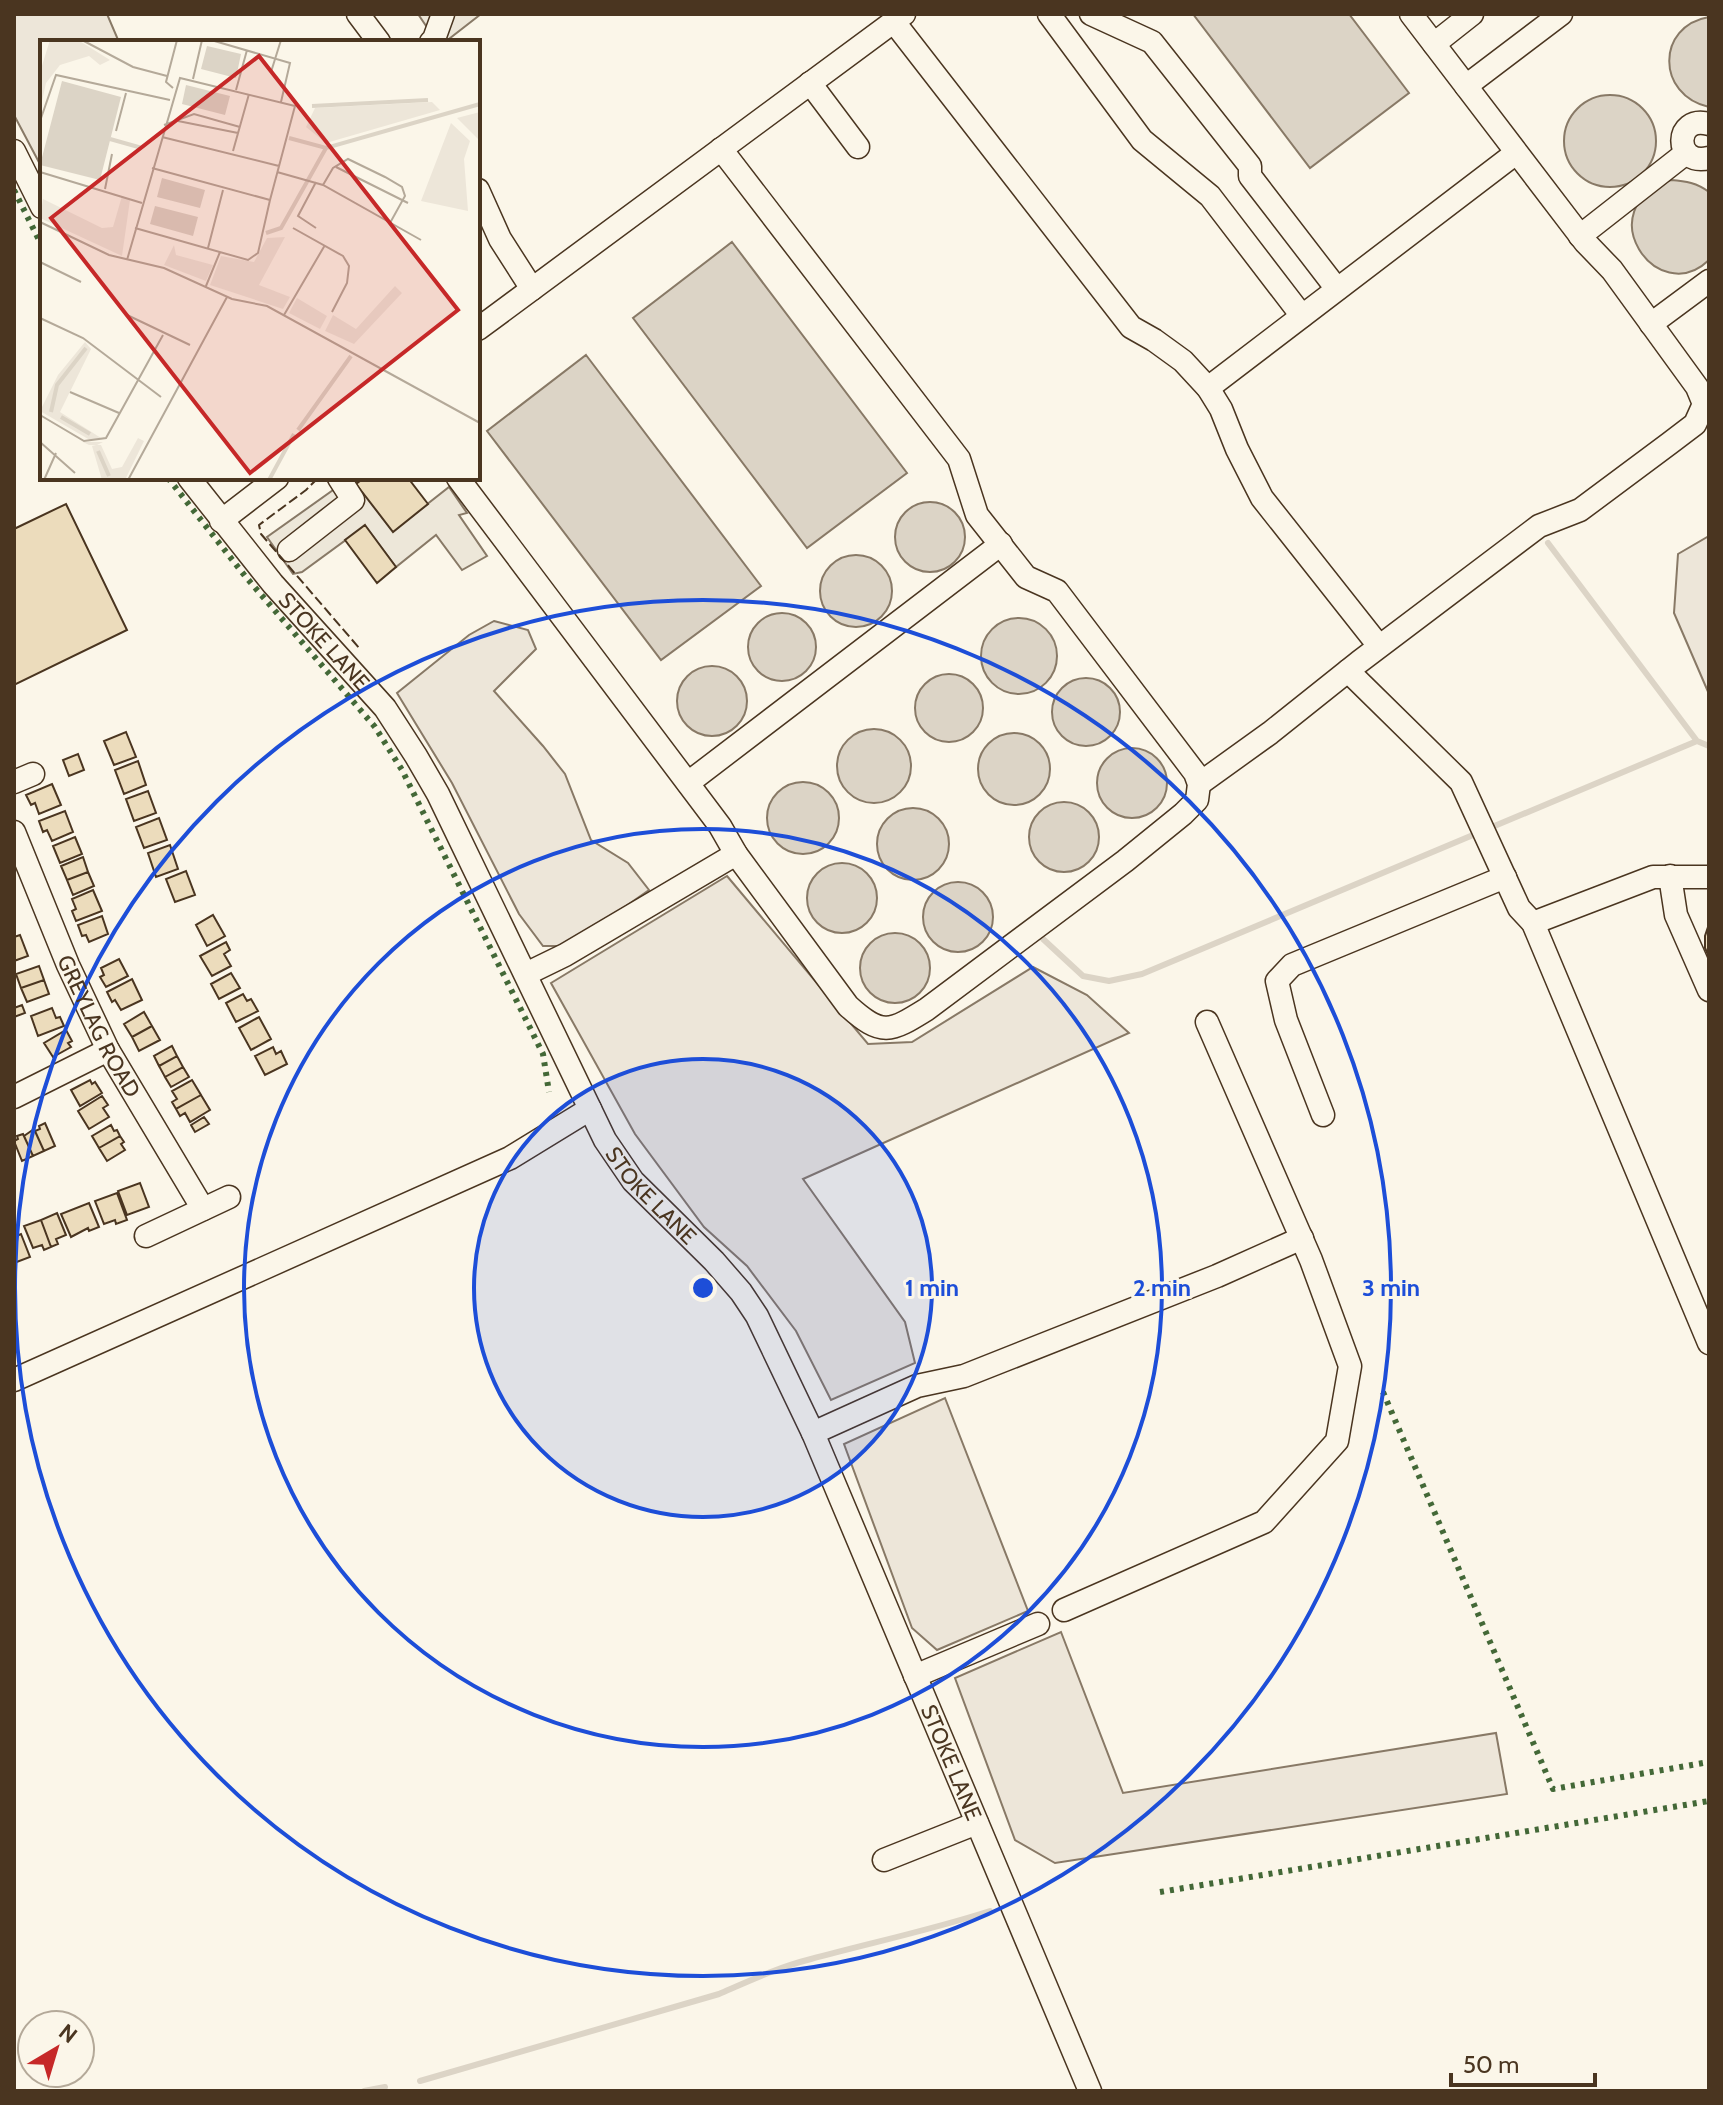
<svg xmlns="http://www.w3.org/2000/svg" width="1723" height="2105" font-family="Cabin,sans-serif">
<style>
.green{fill:#ede6d9;stroke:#887966;stroke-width:2}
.parking{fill:#ede7d9;stroke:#887966;stroke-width:2}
.water{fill:#dcd4c6;stroke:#887966;stroke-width:2}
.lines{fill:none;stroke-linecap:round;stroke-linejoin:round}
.stream{stroke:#dcd4c6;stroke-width:6}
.building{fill:#ecdcbc;stroke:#4a3520;stroke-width:2}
.minor-casing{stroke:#4a3520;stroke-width:25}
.minor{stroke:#fbf6e9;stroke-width:22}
.hedge{stroke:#436837;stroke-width:6;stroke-dasharray:4 6;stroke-linecap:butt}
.fence{stroke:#4a3520;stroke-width:2;stroke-dasharray:10 4;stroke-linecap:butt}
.ring{fill:none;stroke:#1d4ed8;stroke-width:4}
.labels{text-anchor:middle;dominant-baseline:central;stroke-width:6;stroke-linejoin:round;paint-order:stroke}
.street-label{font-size:22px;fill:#4a3520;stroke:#fbf6e9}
.inset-river{fill:none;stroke:#dcd4c6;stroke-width:4}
.inset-road{fill:none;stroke:#b4a999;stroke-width:2}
.view{fill:#c62828;fill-opacity:0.15;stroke:#c62828;stroke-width:4}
.inset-edge{fill:none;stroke:#4a3520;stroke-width:4}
.centre{fill:#1d4ed8;stroke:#fbf6e9;stroke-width:4}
.ring-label{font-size:24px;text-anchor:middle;font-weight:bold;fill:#1d4ed8;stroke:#fbf6e9;stroke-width:6;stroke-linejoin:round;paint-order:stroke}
</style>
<rect width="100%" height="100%" fill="#fbf6e9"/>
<path class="green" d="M14 14H107L119 42H42V168L14 115Z
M1709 536V694L1674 613 1678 554Z
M494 621 528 630 536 649 494 691 543 746 565 774 591 840 628 863 649 890 569 946H543L519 914 452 783 397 693 469 635Z
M727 876 868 1044 912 1042 1033 967 1087 995 1129 1033 803 1179 905 1322 915 1363 831 1400 796 1331 747 1266 704 1227 635 1134 551 983Z
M945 1398 1028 1611 937 1650 912 1628 844 1444Z
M1061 1632 1123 1793 1496 1733 1507 1794 1055 1863 1015 1840 955 1678Z"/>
<path class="parking" d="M418 14H481L445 42H437Z
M350 478H352L393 531 449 487 467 513 459 515 487 556 462 570 436 535 396 567 365 526 302 572 293 574 267 537Z"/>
<path class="water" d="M1193 14H1349L1409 93 1310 168Z
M1709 17V107C1656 95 1656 26 1709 17Z
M1564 141a46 46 0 1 1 92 0a46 46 0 1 1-92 0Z
M1671 180C1686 181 1697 183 1709 192V260C1657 310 1587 208 1671 180Z
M732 242 907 473 807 548 633 318Z
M586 355 761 586 661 660 487 431Z
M895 537a35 35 0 1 1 70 0a35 35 0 1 1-70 0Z
M820 591a36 36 0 1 1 72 0a36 36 0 1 1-72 0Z
M748 647a34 34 0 1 1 68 0a34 34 0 1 1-68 0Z
M981 656a38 38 0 1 1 76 0a38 38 0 1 1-76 0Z
M677 701a35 35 0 1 1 70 0a35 35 0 1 1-70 0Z
M915 708a34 34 0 1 1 68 0a34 34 0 1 1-68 0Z
M1052 712a34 34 0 1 1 68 0a34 34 0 1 1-68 0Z
M837 766a37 37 0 1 1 74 0a37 37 0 1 1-74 0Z
M978 769a36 36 0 1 1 72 0a36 36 0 1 1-72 0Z
M1097 783a35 35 0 1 1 70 0a35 35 0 1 1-70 0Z
M767 818a36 36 0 1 1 72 0a36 36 0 1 1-72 0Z
M1029 837a35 35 0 1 1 70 0a35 35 0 1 1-70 0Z
M877 844a36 36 0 1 1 72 0a36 36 0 1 1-72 0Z
M807 898a35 35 0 1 1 70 0a35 35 0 1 1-70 0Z
M923 917a35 35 0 1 1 70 0a35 35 0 1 1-70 0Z
M860 968a35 35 0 1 1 70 0a35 35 0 1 1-70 0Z"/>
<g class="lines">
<path class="stream" d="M1548 543 1697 741 1709 746
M1043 939 1083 976 1109 981 1142 974 1697 741
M420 2081 719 1994C749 1981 779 1967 811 1959 870 1943 931 1930 990 1911
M364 2091 385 2087"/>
</g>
<path class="building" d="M364 478H408L428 504 393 532 356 484Z
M66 504 127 630 14 685V529Z
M365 525 396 567 377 583 345 540Z
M126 732 136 757 114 765 104 741Z
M78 754 84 770 69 776 63 760Z
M138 761 146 785 124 794 115 770Z
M52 784 61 805 39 814 35 803 31 805 26 795Z
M148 791 156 813 134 821 126 799Z
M65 811 73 832 52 841 47 830 43 832 39 821Z
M159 818 167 840 144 848 136 827Z
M75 837 82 854 60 863 53 846Z
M170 845 178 869 156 877 148 853Z
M83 857 88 872 67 880 61 866Z
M186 871 195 895 175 902 166 879Z
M88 872 94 886 73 895 67 880Z
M93 890 102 911 76 921 72 911 76 909 72 899Z
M213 915 225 936 207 946 196 925Z
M102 916 108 934 89 942 86 935 82 936 78 925Z
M1709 924V957L1705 948V936Z
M20 935 28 956 14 961V937Z
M226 942 230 950 224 954 231 966 212 976 200 956Z
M119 959 128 976 106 987 100 977 104 975 101 968Z
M39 966 44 980 21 988 16 974Z
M231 973 240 988 219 999 211 984Z
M132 979 142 1000 121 1010 115 1000 112 1002 107 992Z
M44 980 49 994 27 1002 21 988Z
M243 994 247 1001 251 999 258 1011 236 1022 226 1003Z
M22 1005 25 1013 14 1017V1008Z
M52 1008 56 1018 60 1017 64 1026 38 1036 31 1016Z
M144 1012 152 1026 132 1037 124 1024Z
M259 1017 271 1039 251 1050 239 1028Z
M152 1026 160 1040 139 1051 132 1037Z
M66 1030 72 1041 68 1043 71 1047 53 1057 44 1043Z
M172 1046 177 1056 159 1066 154 1056Z
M273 1047 276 1054 281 1051 287 1064 265 1075 255 1056Z
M177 1056 183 1067 165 1077 159 1066Z
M183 1067 189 1077 171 1087 165 1077Z
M90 1080 92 1084 95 1082 102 1093 80 1106 71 1090Z
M192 1080 201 1095 176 1109 172 1102 177 1099 172 1091Z
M201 1095 210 1110 190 1122 185 1113 180 1116 176 1109Z
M102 1096 108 1105 103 1108 109 1117 89 1129 78 1111Z
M204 1117 209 1124 195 1132 191 1125Z
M45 1123 55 1146 44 1151 35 1131 40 1129 39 1126Z
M111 1125 114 1131 117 1130 120 1136 99 1148 92 1136Z
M34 1129 44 1151 33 1156 24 1136Z
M23 1134 33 1156 22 1161 14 1141 18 1139 17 1136Z
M120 1136 124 1142 121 1144 125 1150 107 1161 99 1148Z
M140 1183 149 1207 127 1215 118 1191Z
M117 1193 127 1220 116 1224 115 1220 104 1224 95 1201Z
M89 1203 99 1227 89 1231 88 1228 71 1237 61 1214Z
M57 1213 66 1235 56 1239 58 1244 51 1247 41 1220Z
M41 1220 51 1247 44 1250 42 1245 33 1248 24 1226Z
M21 1234 30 1257 14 1263V1237Z"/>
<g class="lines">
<g class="minor-casing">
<g id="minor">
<path d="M358 14 379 42"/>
<path d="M1049 14 1142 140 1210 196 1302 316"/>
<path d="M1091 14 1152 42 1250 166V176L1337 289"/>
<path d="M894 22 1131 327 1154 340 1183 361 1208 388 1221 409 1237 449 1262 498 1379 646"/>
<path d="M431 42 434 39 443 14"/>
<path d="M1434 44 1472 14"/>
<path d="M810 83 858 147"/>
<path d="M1466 86 1561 14"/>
<path d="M1709 124C1674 114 1673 167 1709 158"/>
<path d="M14 151 42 207"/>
<path d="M478 190 500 239 532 289"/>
<path d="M1580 236 1686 153"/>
<path d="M1651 324 1709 281"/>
<path d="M478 329 904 14"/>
<path d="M1208 388 1516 153"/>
<path id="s1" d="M189 478 273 584 385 708 416 756 438 794 605 1140 633 1181 714 1261 741 1292 757 1316 813 1433 1090 2091"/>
<path d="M458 478 720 826 736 854 848 1006C882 1037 890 1032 927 1009L1125 861 1183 814 1197 800 1199 784 1195 773 1057 591 1026 577 977 515 959 459 721 149"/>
<path d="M221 521 277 478"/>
<path d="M289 550 353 500 339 478"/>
<path d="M1348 671 1461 782 1519 908 1533 923 1709 1343"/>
<path d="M14 782 33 774"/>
<path d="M688 783 1001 544"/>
<path d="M1199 784 1270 733 1359 662 1539 526 1580 510 1670 443 1695 424 1704 404 1697 387 1612 270 1585 242 1411 14"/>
<path id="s2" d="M14 832 68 965 108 1050 203 1209"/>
<path d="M1670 876 1676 915 1709 990"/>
<path d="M1533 923 1653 877H1709"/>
<path d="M526 974 565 955 736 854"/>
<path d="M14 1097 108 1050"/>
<path d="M1323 1115 1286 1020 1277 981 1292 965 1505 877"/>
<path d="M146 1236 229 1197"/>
<path d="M14 1380 510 1158 590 1109"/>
<path d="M813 1433 917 1386 964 1376 1217 1276 1302 1238"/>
<path d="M1064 1610 1264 1522 1337 1441 1350 1366 1311 1260 1207 1022"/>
<path d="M915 1676 1038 1624"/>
<path d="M884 1860 977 1823"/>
</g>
</g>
<use href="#minor" class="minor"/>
<path class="hedge" d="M14 190 42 246
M168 478 245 576 375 727 402 770 543 1054 549 1092
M1383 1392 1553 1789 1709 1762
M1160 1892 1709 1801"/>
<path class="fence" d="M314 478 316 480 306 490 259 525 261 534 360 649"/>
</g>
<circle cx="703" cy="1288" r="229" fill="#1d4ed8" fill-opacity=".12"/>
<g class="ring">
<circle cx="703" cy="1288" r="229"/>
<circle cx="703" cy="1288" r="459"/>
<circle cx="703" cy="1288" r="688"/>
</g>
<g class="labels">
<g class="street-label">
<text stroke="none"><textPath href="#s1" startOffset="212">STOKE LANE</textPath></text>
<text stroke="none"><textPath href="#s2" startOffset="212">GREYLAG ROAD</textPath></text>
<text stroke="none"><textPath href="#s1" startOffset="860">STOKE LANE</textPath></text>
<text stroke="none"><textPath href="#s1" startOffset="1508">STOKE LANE</textPath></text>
</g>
</g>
<g transform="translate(40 40)">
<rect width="440" height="440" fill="#fbf6e9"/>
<path d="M10 0H38L70 20 60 25 49 16 20 25 6 43 0 70V32ZM392 62 400 70 286 103 266 87 275 68ZM440 72V100H439L417 78ZM411 83 430 101 424 119 428 171 381 161ZM82 156 90 160 82 216 0 178 3 159 62 188 73 187ZM245 197 219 245 250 257 243 269 170 245 181 216 214 222 227 198ZM134 205 136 215 173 225 166 241 124 225ZM355 246 362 253 314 304 285 291 293 275 316 289ZM257 258 287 276 280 289 249 273ZM45 302 51 309 20 372 61 398 50 400 0 371 18 335ZM98 398 104 401 85 440H62L52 406 56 405H49L43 402H63L57 405H61L72 429 82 427Z" fill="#ede6d9"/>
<path d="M167 6 201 14 196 38 161 29ZM22 41 81 57 60 140 0 125ZM146 45 190 56 185 75 142 64ZM122 138 165 150 160 168 117 157ZM115 166 158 177 153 196 110 184Z" fill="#dcd4c6"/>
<path class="inset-river" d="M272 66 388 60M249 98 286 108 440 64M70 99 102 108M226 193 241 188 286 108M11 372 17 345 46 308M21 377 50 394M258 390 311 316M58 411 69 436M229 440 254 394"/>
<path class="inset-road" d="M42 0 93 27 127 36M171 0 250 23 241 62M231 32 241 0M153 39 162 0M133 48 126 42 137 0M196 50 207 10M0 81 16 35 130 60M138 81 198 93M124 85 154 74 200 87M76 91 86 53M122 97 239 126M193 111 209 54M296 127 368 163M0 132 102 163M237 132 283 145 381 200M276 142 258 176 276 188M283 145 293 128 308 119 345 137 362 147 365 156 350 183M65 149 72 114M0 182 69 215 124 228 192 259 227 266 440 383M95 188 208 220 218 213 230 160 112 128M253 188 303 216 309 226 307 243 292 272M168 208 183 150M87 220 140 38 255 66 230 160M0 222 41 242M166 246 180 212M85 274 150 305M244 275 285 205M0 278 43 298 121 357M30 352 79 373M0 375 44 401 66 398 123 295M0 402 35 433M4 440 16 413M88 440 187 257"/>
<path class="view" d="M219 16 418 270 210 433 11 178Z"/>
<rect width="440" height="440" class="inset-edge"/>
</g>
<circle cx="703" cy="1288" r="12" class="centre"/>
<g class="ring-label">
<text x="932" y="1296">1 min</text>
<text x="1162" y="1296">2 min</text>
<text x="1391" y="1296">3 min</text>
</g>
<rect width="1723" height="2105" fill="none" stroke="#4a3520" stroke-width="32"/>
<g transform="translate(56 2049) rotate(38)"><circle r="38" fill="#fbf6e9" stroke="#b4a999" stroke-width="2"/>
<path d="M0-6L14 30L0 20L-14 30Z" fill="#c62828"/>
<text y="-12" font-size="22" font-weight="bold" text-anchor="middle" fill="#4a3520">N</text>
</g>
<path d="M1451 2073v12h144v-12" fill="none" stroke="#4a3520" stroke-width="4"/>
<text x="1463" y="2073" font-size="24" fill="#4a3520" stroke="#fbf6e9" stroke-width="6" paint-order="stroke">50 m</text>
</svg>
